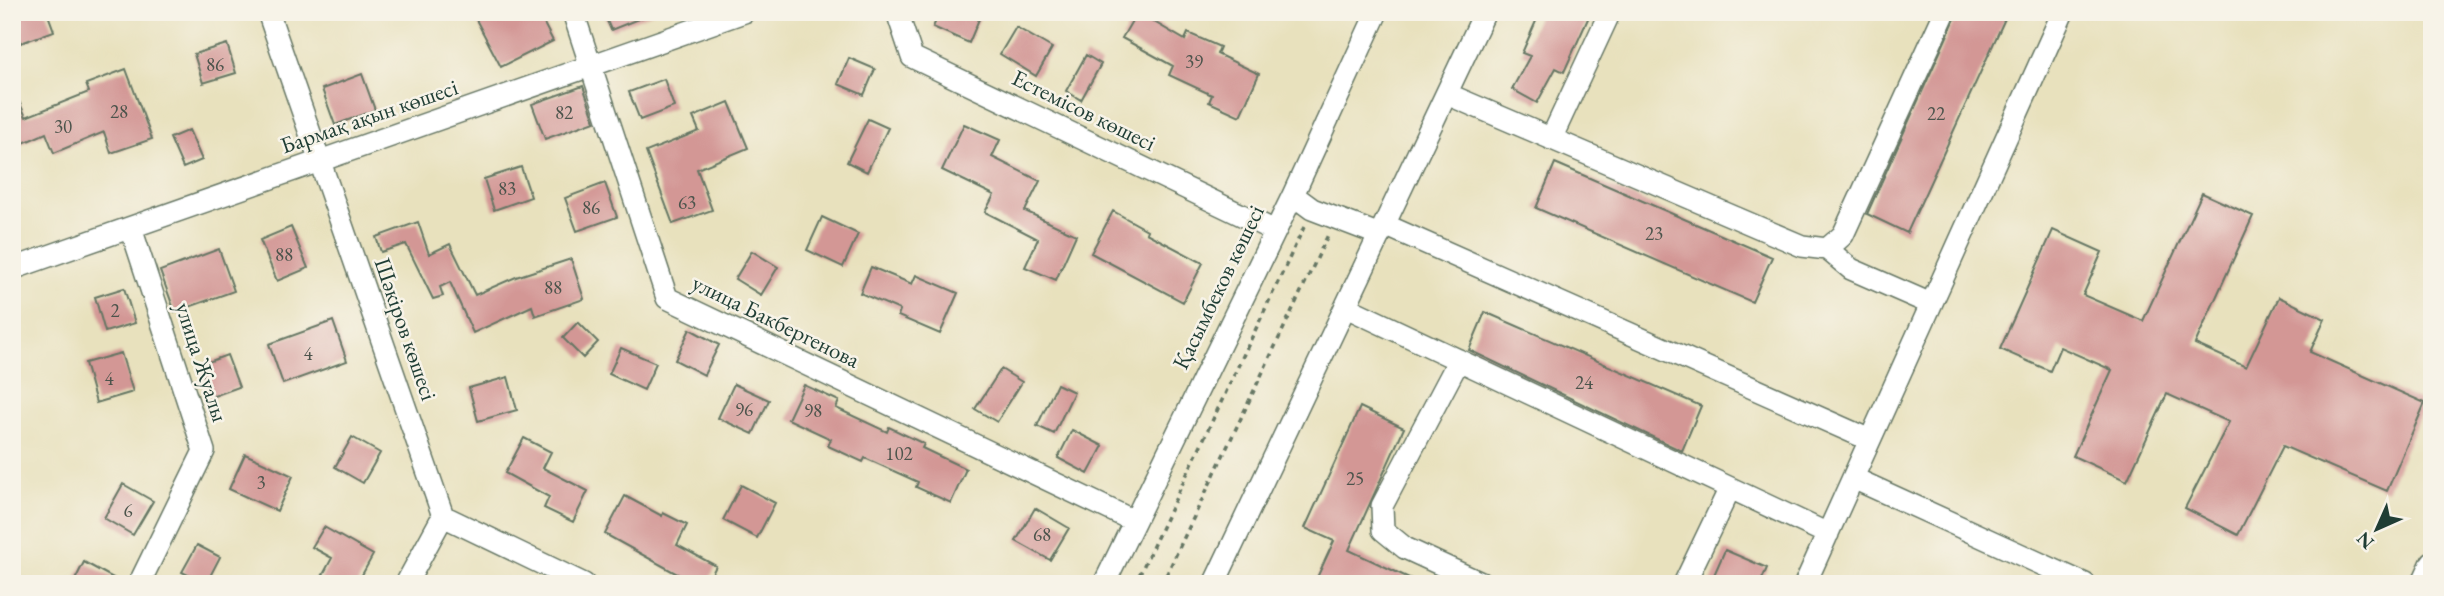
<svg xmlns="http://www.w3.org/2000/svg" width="2444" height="596" font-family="'EB Garamond',serif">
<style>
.building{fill:#d39795}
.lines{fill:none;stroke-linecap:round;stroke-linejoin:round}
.minor-casing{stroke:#657664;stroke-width:24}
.path{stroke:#657664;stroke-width:3.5;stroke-dasharray:5 5;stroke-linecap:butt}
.minor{stroke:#fff;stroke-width:21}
.labels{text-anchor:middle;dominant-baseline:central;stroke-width:5;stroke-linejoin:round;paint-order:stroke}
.number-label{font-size:19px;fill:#4c544c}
.street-label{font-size:23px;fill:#1f3d34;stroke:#f7f3e8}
</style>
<rect width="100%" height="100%" fill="#f7f3e8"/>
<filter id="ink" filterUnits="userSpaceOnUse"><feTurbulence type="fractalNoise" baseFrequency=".0143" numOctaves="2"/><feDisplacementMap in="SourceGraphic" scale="14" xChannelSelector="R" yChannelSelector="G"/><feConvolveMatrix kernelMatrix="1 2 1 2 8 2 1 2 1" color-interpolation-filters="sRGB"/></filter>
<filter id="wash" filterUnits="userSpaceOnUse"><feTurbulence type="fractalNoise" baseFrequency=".00686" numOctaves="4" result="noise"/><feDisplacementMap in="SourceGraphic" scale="28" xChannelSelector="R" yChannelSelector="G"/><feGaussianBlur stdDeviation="1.57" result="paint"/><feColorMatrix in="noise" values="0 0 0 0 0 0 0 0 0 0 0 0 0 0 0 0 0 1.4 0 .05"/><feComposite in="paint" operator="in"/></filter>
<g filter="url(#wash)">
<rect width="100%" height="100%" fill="#e8e1bd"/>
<g id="blocks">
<path class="building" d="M12 12H47L54 31 21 43 12 19Z
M472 12H538L553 41 501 67Z
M603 12H653V13L611 30Z
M940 12H982L969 43 933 27Z
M1137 12 1185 40 1188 33 1220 47 1217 54 1259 74 1240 116 1209 102 1212 95 1169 75 1173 66 1122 38Z
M1540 12H1591L1564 72 1556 68 1537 103 1512 89 1530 56 1522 53Z
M1958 12H2008L1907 233 1867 214Z
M1016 27 1052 48 1036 76 1000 54Z
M227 44 236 73 203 83 194 54Z
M1086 55 1101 64 1081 100 1066 91Z
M849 58 875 69 864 95 838 84Z
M126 69 152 139 111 153 104 132 54 153 46 133 12 148V86L26 117 89 92 86 84Z
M362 74 375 110 335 125 322 89Z
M664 79 674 107 640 120 629 92Z
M583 86 595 121 545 139 532 104Z
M729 102 748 148 697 169 712 210 673 224 646 152 699 131 693 117Z
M868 119 888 128 867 172 847 162Z
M964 124 1000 140 992 157 1040 181 1025 211 1076 235 1056 280 1025 267 1038 239 985 212 994 195 942 170Z
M189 130 202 160 183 168 170 138Z
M1555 163 1772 257 1752 302 1536 208Z
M521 167 531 197 494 210 484 179Z
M605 183 617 217 577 231 565 198Z
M2202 193 2253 216 2195 344 2246 367 2279 297 2325 319 2310 352 2425 403 2387 491 2283 446 2238 535 2185 508 2229 422 2167 394 2127 481 2073 456 2112 370 2060 347 2050 371 2000 349 2053 230 2102 252 2083 295 2143 321Z
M1113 211 1147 230 1146 233 1203 263 1183 302 1091 253Z
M822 217 858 234 843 267 807 250Z
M418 222 429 254 450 244 475 295 516 277 571 259 584 299 535 316 532 306 473 333 450 282 440 287 443 296 433 299 406 244 381 252 376 237Z
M291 227 308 268 277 281 260 240Z
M219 249 234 291 175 312 160 271Z
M752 251 778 267 761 295 735 279Z
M871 267 912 284 916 275 958 293 940 334 898 316 900 310 860 293Z
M124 288 135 323 105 332 95 297Z
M1485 312 1701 406 1682 451 1469 350Z
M333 321 347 361 283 384 269 344Z
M578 322 598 342 583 358 563 338Z
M690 329 719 345 704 375 675 360Z
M621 348 656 363 644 390 609 374Z
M121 353 133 392 96 403 85 363Z
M227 355 239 387 211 397 200 365Z
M1001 369 1022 382 997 422 975 409Z
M508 377 517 410 478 421 469 388Z
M734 384 769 400 753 434 718 418Z
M1057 384 1074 392 1054 434 1037 426Z
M804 385 839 401 836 408 887 432 889 427 924 444 922 448 966 469 951 503 916 487 918 482 865 458 863 462 828 446 831 439 788 419Z
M1360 407 1404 428 1349 550 1422 584H1314L1334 541 1305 528Z
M1072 430 1103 446 1088 474 1058 458Z
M352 437 380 453 363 483 335 467Z
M524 438 551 452 543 468 588 491 573 522 544 508 549 497 505 473Z
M245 454 293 476 277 511 229 489Z
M123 484 153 501 133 535 104 518Z
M741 485 775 503 757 538 723 520Z
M625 496 662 516 663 513 687 525 677 545 716 566 707 584H677L681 576 605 534Z
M1035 508 1069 528 1050 560 1016 541Z
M324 527 373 555 357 584H318L332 558 312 547Z
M197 545 220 557 206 584 182 572Z
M1725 550 1767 568 1760 584H1710Z
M84 562 124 584H73Z"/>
</g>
</g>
<g filter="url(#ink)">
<use href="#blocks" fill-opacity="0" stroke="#657664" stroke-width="2"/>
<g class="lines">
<g class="minor-casing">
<path id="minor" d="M268 12 443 516 584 584
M573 12 667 298 1134 521
M897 12 912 57 1275 231
M1447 94 1802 246 1827 249 1843 235 1945 12
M1551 139 1610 12
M1293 195 1312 209 1380 235
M1385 225 1870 440
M131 228 204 451 139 584
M1827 249 1851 269 1931 304
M12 269 744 12
M1346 307 1828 534
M1459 360 1382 506 1383 530 1405 548 1483 584
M1853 478 2085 584
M406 584 443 516
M1104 584 1293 195 1377 12
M1214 584 1485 12
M1684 584 1730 488
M1805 584 2063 12
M2422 584 2432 562"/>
</g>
<path class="path" d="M1135 584 1305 225
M1162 584 1328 235"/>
<use href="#minor" class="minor"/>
</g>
</g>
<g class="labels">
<g class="number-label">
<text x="1194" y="61">39</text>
<text x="215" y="64">86</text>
<text x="119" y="111">28</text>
<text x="564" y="112">82</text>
<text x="1936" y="113">22</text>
<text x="63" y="126">30</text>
<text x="507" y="188">83</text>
<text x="687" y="202">63</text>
<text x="591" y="207">86</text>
<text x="1654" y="233">23</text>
<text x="284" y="254">88</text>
<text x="553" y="287">88</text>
<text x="115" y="310">2</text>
<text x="308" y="353">4</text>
<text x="109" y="378">4</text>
<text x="1584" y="382">24</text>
<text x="744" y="409">96</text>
<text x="813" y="410">98</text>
<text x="899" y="453">102</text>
<text x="1355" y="478">25</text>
<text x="261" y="482">3</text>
<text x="128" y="510">6</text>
<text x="1042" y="534">68</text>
</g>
<g class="street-label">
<text transform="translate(1084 110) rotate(26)">Естемісов көшесі</text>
<text transform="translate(369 116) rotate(-19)">Бармақ ақын көшесі</text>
<text transform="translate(1218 287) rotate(-64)">Қасымбеков көшесі</text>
<text transform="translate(776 321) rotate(26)">улица Бакбергенова</text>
<text transform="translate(406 329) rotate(71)">Шәкіров көшесі</text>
<text transform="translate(202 362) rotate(72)">улица Жуалы</text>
</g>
</g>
<rect width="2444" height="596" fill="none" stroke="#f7f3e8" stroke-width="42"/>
<g transform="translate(2377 529) rotate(225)" stroke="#f7f3e8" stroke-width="5" paint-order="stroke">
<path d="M0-5L12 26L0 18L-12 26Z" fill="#1f3d34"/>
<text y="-10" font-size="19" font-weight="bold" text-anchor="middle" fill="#1f3d34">N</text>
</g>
</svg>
